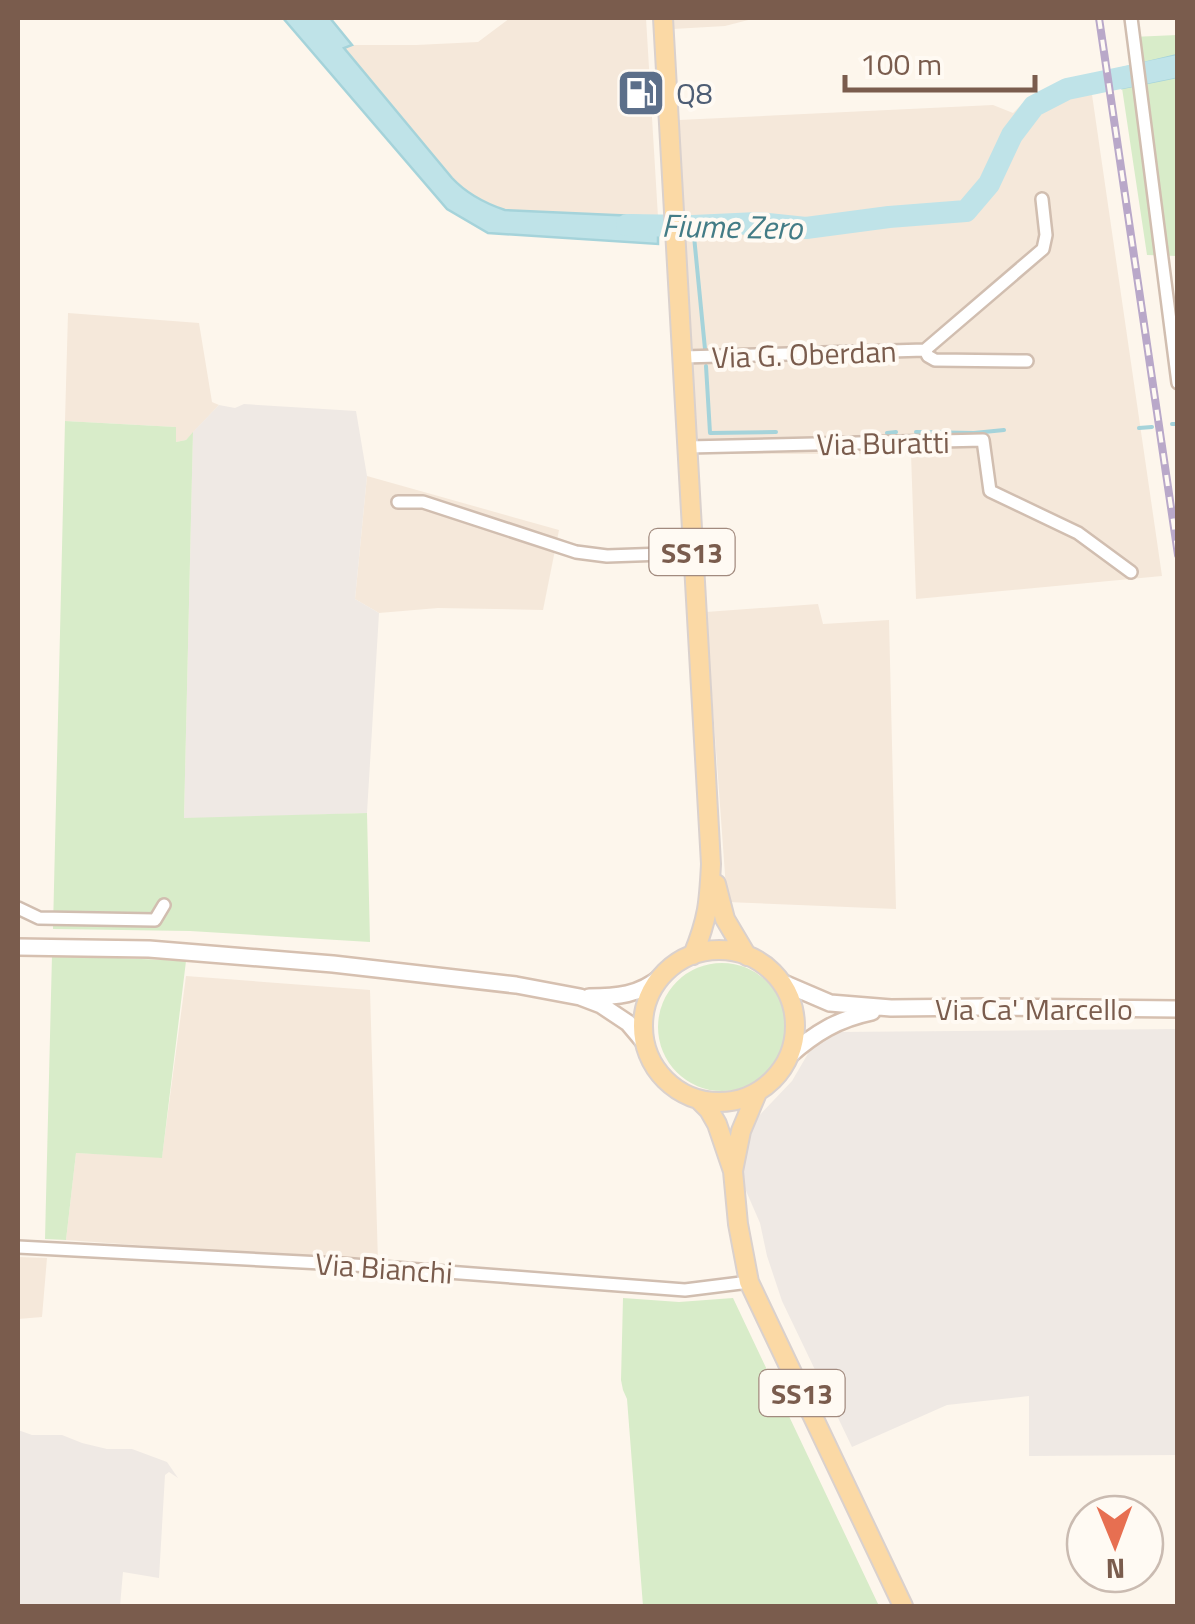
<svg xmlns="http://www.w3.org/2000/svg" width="1195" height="1624" font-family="'Titillium Web',sans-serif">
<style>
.residential{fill:#f5e8da}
.industrial{fill:#efe9e4}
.green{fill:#d8ecc9}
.water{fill:#bfe3e8;stroke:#a5d3da;stroke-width:2.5}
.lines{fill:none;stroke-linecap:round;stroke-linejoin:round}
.stream{stroke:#a5d3da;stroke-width:4}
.river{stroke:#bfe3e8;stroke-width:22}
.street-casing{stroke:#d1beb0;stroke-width:16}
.secondary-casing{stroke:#d6c0b0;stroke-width:20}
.primary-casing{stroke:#dad1cd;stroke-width:22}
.street{stroke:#fff;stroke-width:11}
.secondary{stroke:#fff;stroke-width:15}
.primary{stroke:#fbd9a5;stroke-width:18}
.rail-casing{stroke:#b9a8c9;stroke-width:8}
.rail{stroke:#fffaf3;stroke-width:4;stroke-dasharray:11;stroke-linecap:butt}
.labels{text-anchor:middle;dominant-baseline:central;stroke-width:8;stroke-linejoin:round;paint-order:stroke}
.shield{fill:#fffaf3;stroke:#a28b7f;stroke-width:2.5}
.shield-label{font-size:28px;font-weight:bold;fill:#7a5c4d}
.service-label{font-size:30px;fill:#4e5e75;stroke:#fffaf3;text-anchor:start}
.street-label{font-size:30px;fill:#7a5c4d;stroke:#fffaf3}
.water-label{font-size:32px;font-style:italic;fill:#437c86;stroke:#fffaf3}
</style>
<rect width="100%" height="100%" fill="#fdf6ec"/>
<path class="residential" d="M510 18H646L658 217 527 212 505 210 486 204 461 187 452 178 343 47 352 45H416L478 42Z
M672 18H756L725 26 673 29Z
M1089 74 1162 576 916 599 911 454H691L683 191 679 120 993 105 1013 113 1029 97 1065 79Z
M68 313 199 323 212 402 219 405 186 440 176 442V427L65 421Z
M367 476 559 530 543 610 438 608 379 613 355 599Z
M818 604 823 624 889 620 896 909 727 902 706 612Z
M186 976 370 990 378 1262 66 1240 76 1153 162 1157Z
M18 1257 47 1258 42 1317 18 1319Z"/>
<path class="industrial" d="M244 404 356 411 367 476 355 599 379 613 367 813 184 819 193 432 219 405 235 408Z
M1177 1029V1455L1029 1456V1396L947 1405 852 1447 782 1301 767 1256 760 1223 743 1184 745 1143 753 1122 792 1081 813 1045 838 1032Z
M18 1430 32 1435H62L82 1443 107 1449H132L167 1462 178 1478 169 1472 165 1475 159 1578 123 1572 120 1606H18Z"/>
<path class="green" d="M1177 35V55L1136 64 1132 37Z
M1177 77V256L1147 255 1122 88Z
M65 421 176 427V442L186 440 193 432 184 818 367 813 370 942 190 931 53 929Z
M52 955 186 961 162 1158 76 1153 66 1240 45 1239Z
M658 1027a64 64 0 1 1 128 0a64 64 0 1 1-128 0Z
M623 1298 679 1302 733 1298 879 1606H643L627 1399 623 1390 621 1380Z"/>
<path class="water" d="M283 18H330L352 45 344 48 452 178C467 194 484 203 505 210L658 217V244L488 233 447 209Z
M1177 55V77L1122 88 1119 69Z"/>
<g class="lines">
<path class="stream" d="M693 226 705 349
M706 366 710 433 776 432
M1172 424H1177
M1139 428 1152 427
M916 432 974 433 1004 430
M887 433 896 432"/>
<path class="river" d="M627 225 693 226 758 223 806 228 889 217 966 211 989 184 1012 135 1034 106 1067 89 1178 66"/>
<g class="street-casing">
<path id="street" d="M1131 18 1178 383
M925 350 928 356 935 360 1027 361
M683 357 925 350 1043 249 1046 235 1042 199
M688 447 983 440 990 491 1078 533 1131 572
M398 502H423L576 552 607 556 692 553
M18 908 39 918 155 920 164 905
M18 1247 341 1264 685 1290 749 1282"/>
</g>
<g class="secondary-casing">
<path id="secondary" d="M18 947 149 949 333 964 516 985 580 997 601 1005 628 1023 644 1042
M781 982 830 1003 891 1008 984 1007 1178 1009
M589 997C617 997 639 995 661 977
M789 1056C815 1033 838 1019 872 1012"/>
</g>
<g class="primary-casing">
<path id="primary" d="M663 18 711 864C709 903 708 918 693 955
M716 884 725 919 747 956
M643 1026a76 76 0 1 1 152 0a76 76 0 1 1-152 0Z
M699 1100 709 1110 717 1124 733 1171 738 1224 749 1282 903 1606
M733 1171 741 1131 757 1093"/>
</g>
<use href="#street" class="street"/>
<use href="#secondary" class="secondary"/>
<use href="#primary" class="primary"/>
<g class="rail-casing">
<path id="rail" d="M1099 18 1178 555"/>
</g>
<use href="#rail" class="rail"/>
</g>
<defs>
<g id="fuel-square" transform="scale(2.5)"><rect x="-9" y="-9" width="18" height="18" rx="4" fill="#5c6f8a" stroke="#fffaf3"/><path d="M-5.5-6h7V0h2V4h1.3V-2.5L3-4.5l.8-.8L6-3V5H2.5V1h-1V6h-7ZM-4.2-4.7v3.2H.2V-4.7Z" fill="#fff"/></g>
</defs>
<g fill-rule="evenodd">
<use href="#fuel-square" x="641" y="93"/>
</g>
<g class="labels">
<g class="shield">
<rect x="649.5" y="529" width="85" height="46" rx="8"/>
<rect x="759.5" y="1370" width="85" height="46" rx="8"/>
</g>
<g class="shield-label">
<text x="692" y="552">SS13</text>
<text x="802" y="1393">SS13</text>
</g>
<g class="service-label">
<text x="676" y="93">Q8</text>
</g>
<g class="street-label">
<text transform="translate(804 354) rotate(-2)">Via G. Oberdan</text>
<text transform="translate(883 443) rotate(-1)">Via Buratti</text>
<text x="1034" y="1009">Via Ca' Marcello</text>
<text transform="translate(384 1268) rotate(4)">Via Bianchi</text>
</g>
<g class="water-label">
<text transform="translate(732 226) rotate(1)">Fiume Zero</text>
</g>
</g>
<rect width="1195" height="1624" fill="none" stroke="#7a5c4d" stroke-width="40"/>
<g transform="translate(1115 1544) rotate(179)"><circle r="48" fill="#fffaf3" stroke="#cabbb1" stroke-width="2.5"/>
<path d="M0-8L18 38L0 25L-18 38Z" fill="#e76f51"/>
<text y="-15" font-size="28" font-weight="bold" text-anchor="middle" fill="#7a5c4d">N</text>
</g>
<path d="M845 75v15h190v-15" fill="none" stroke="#7a5c4d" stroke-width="5"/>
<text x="860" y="75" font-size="30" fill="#7a5c4d" stroke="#fffaf3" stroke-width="8" paint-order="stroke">100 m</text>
</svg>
